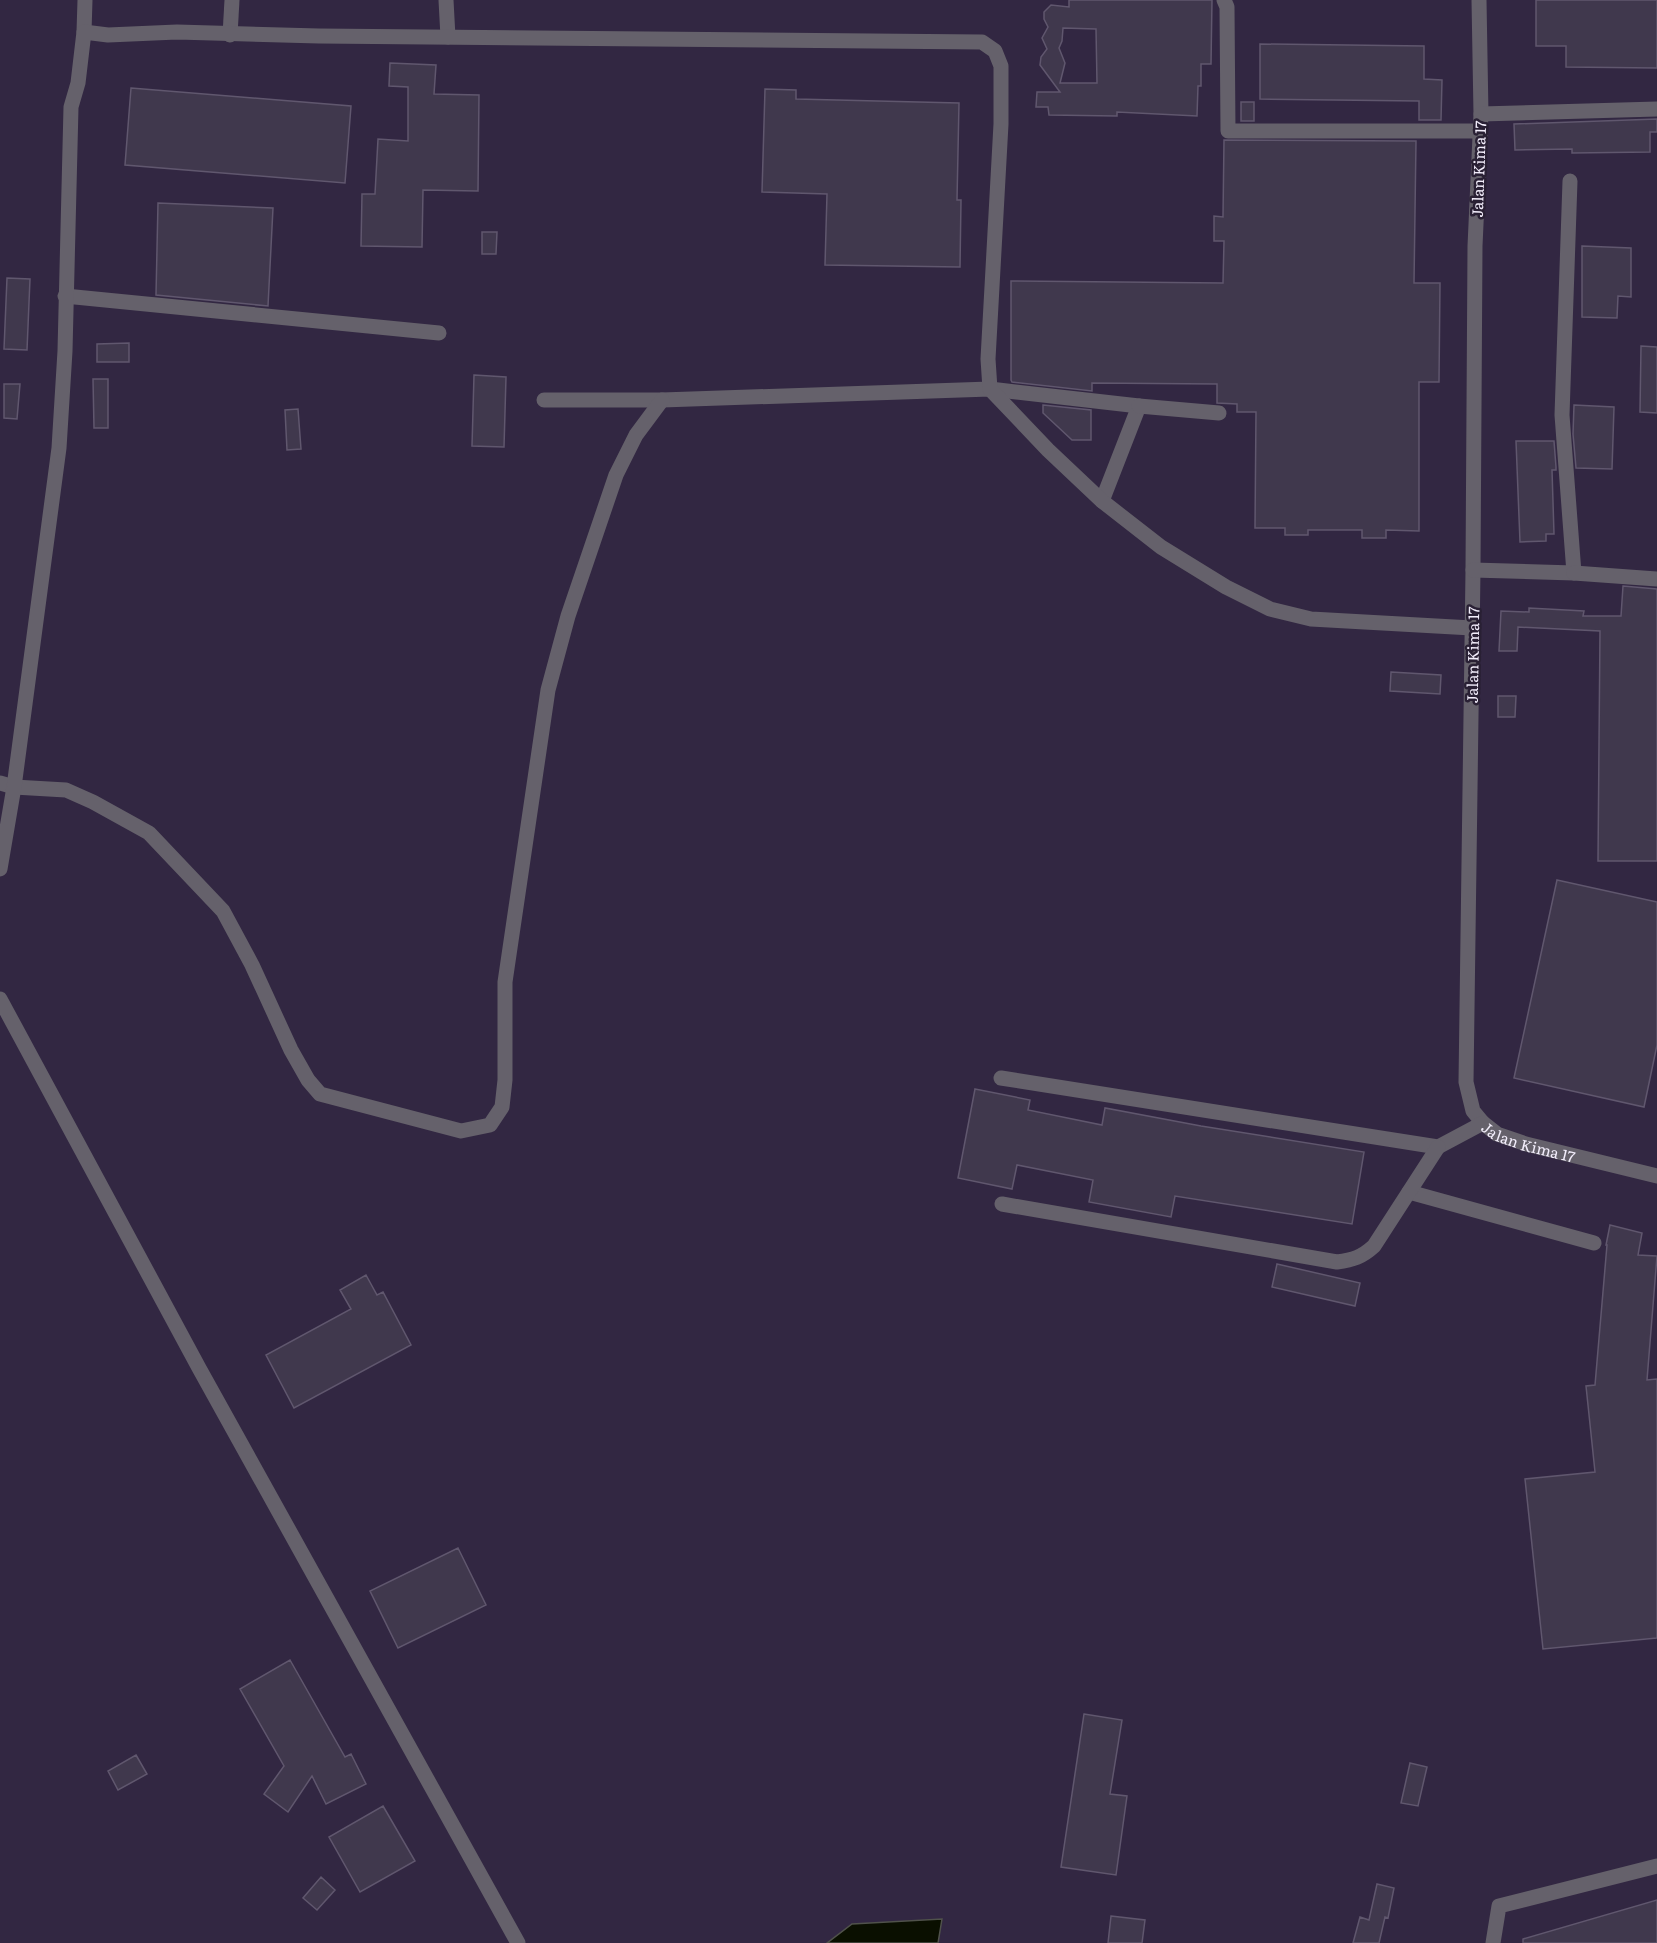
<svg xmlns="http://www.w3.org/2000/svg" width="1657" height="1943" font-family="Literata,serif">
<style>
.built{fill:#322742}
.water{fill:#0a0f00;stroke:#50524b;stroke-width:1.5}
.building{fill:#40384d;stroke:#60576e;stroke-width:1.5;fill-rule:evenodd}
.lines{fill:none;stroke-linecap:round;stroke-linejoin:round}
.minor{stroke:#65616b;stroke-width:15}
.labels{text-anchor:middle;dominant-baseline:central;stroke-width:5;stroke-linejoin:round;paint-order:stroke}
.street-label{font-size:15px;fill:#f2edfb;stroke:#292034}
</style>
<rect width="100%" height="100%" fill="#292034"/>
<path class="built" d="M0 0H1657V1943H0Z"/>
<path class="water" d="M942 1919 938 1943H827L852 1924Z"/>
<path class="building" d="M1069 0H1212L1211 64H1201V86H1198L1197 116 1117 112V116L1049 115 1048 107H1036L1037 92H1060L1040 65 1041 57 1047 49 1042 38 1048 27 1044 19V12L1051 5 1069 7ZM1063 28 1096 29 1097 83H1060L1065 63 1059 48 1062 41Z
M1536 0H1657V68L1566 67V46H1536Z
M1260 44 1424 46V79L1442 80 1441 120H1419V101L1260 99Z
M390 63 436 65 434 94 479 95 478 191 423 190 422 247 361 246 362 194H375L378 139 408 141V87L389 86Z
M131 88 351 106 345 183 125 165Z
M765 89 796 90V99L959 103 957 200H961L960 267 825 265 827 194 762 192Z
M1241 102H1254V121H1241Z
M1657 119V132H1650V152L1572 153V149L1515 150 1514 124Z
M1224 140 1416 141 1414 283H1440L1439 382H1419V531L1386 530V538H1362V530H1308V535H1285V528H1255L1256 412H1237V404L1217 403V384L1092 383V391L1012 382 1011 380V281L1223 283 1224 241H1214V216L1223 217Z
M158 203 273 208 268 306 156 295Z
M482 232H497L496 254H482Z
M1582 246 1631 248V297L1618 296 1617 318 1582 317Z
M7 278 30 279 27 350 4 349Z
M129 343V362H97V344Z
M1641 346 1657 347V413L1640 412Z
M474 375 506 377 504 447 472 446Z
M93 379H108V428H94Z
M4 384H20L17 419 4 418Z
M1043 405 1091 410V440H1072L1043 413Z
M1574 405 1614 407 1612 469 1576 468 1573 434Z
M298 409 301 449 287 450 285 410Z
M1516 441H1554L1556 467V470H1552L1554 534H1546V541L1520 542Z
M1623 586 1657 589V861H1598L1600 631 1518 627 1517 651H1499L1501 611 1529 612V608L1584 611 1583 616H1621Z
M1391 672 1441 675 1440 694 1390 691Z
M1498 696H1516L1515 717H1498Z
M1557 880 1657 902V1045L1644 1107 1514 1078Z
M975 1089 1030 1100 1028 1110 1102 1125 1105 1108 1201 1126 1364 1152 1352 1224 1175 1196 1171 1217 1089 1202 1093 1180 1017 1165 1012 1189 958 1178Z
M1610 1225 1642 1233 1638 1255 1657 1256 1647 1380 1657 1379V1638L1543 1649 1525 1479 1595 1472 1586 1386 1595 1385 1607 1245H1606Z
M1277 1264 1360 1283 1355 1306 1272 1287Z
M366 1275 377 1295 383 1292 411 1345 294 1408 266 1355 351 1309 340 1290Z
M458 1548 486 1605 398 1648 370 1591Z
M290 1660 345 1757 351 1754 366 1784 326 1804 312 1776 288 1812 264 1794 284 1766 240 1689Z
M1084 1714 1122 1720 1110 1794 1127 1796 1116 1875 1061 1867Z
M136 1755 147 1774 118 1790 108 1771Z
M1410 1763 1427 1767 1418 1806 1401 1803Z
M383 1806 415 1861 360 1892 329 1837Z
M321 1877 335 1890 317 1910 303 1898Z
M1377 1884 1394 1888 1388 1918 1385 1917 1379 1943H1353L1360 1917 1369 1920Z
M1657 1900V1943H1523V1939Z
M1111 1916 1145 1920 1142 1943H1108Z"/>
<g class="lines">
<g class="minor">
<path d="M446 0 448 37"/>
<path d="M1224 0 1227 7 1228 131H1480"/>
<path id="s1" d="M1479 0 1481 114 1475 246 1473 570 1466 1082 1473 1111 1483 1123 1497 1134 1526 1144 1657 1176"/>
<path d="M84 32 85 0"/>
<path d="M230 35 232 0"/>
<path d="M1481 114 1657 109"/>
<path d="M65 296 439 333"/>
<path d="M544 400H662L990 389 1139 406 1102 501"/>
<path d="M1139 406 1219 413"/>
<path d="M1473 570 1574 573 1562 415 1570 181"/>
<path d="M1574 573 1657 579"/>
<path d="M0 783 14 787 66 790 93 802 149 833 223 911 252 965 291 1050 308 1080 320 1094 461 1131 490 1125 502 1107 505 1080V982L548 690 568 616 616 475 636 435 662 400"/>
<path d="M0 869 14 787 59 448 65 351 71 107 78 83 84 32 108 35 177 32 319 36 982 42 995 51 1001 66V124L988 359 990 389 1048 450 1102 501 1161 547 1226 587 1270 609 1311 619 1472 628"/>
<path d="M0 999 199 1368 518 1943"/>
<path d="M1001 1078 1438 1147 1483 1123"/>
<path d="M1409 1192 1594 1243"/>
<path d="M1002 1204 1337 1262C1353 1260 1362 1257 1374 1246L1438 1147"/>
<path d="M1493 1943 1499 1906 1657 1866"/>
</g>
</g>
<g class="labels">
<g class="street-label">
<text transform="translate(1478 169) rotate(-88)">Jalan Kima 17</text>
<text transform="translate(1472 655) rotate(-89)">Jalan Kima 17</text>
<text stroke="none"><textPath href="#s1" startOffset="1178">Jalan Kima 17</textPath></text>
</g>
</g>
</svg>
